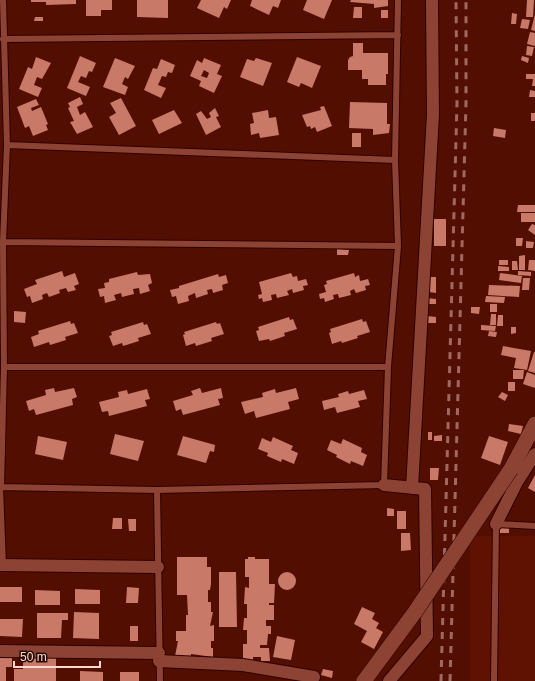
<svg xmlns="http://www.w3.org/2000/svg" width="535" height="681" font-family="Helvetica,sans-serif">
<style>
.built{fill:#5f1202}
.building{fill:#c87968;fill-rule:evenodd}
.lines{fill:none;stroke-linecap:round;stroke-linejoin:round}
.service-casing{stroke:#2f0000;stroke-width:8}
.minor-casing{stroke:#2f0000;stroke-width:14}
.tertiary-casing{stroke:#2f0000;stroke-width:16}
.service{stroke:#8c4333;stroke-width:6}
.minor{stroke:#8c4333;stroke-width:12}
.tertiary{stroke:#8c4333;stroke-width:15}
.rail{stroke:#9f695f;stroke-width:3;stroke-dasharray:7 7;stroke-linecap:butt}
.tertiary-bridge-casing{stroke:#2f0000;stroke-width:16;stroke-linecap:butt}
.tertiary-bridge{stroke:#8c4333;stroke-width:15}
</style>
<rect width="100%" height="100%" fill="#530e02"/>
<path class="built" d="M470 536H535V681H470Z"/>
<path class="building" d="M31 0H76V4L46 5V2H31Z
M86 0H112V10H101V16H86Z
M137 0H168V18L137 17Z
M201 0H231L227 9 224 7 219 18 197 8Z
M252 0H281L278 8 273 6 269 15 250 6Z
M307 0H332L324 19 303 10Z
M351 0H388V6L374 8V4L350 2Z
M527 0H534L533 17H526Z
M354 7H362V18H353Z
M381 10H388V18H381Z
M512 13 517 14 516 24H511Z
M535 14V31L531 30Z
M35 17H43V21H34Z
M522 19 530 20 528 29 520 28Z
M530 32 535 33V46L527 44Z
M353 43H363V53H388V74H386V85H368V79H362V70H348V60L350 57 353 56Z
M527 46 534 47 532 56 526 55Z
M80 56 96 63 92 72 89 71 86 78 81 76 78 82 90 87 86 96 67 88Z
M522 56 529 58 528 63 521 60Z
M36 57 51 63 42 79 37 77 34 85 42 88 38 97 19 89 28 67 32 69Z
M297 57 321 66 312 88 301 83 299 87 287 82Z
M115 58 135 66 128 79 125 77 122 84 128 87 125 95 103 87Z
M204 58 221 65 217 74 222 76 214 93 199 86 201 81 190 76 197 60 202 63ZM204 70 209 73 207 78 201 76Z
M256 58 272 63 263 86 240 77 247 59 254 61Z
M161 59 175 65 172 73 168 72 166 77 162 76 158 85 166 88 161 98 144 90 153 68 157 69Z
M526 74H535V86H532L533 79H526Z
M530 90 535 91V97H529Z
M80 97 83 104 77 107 80 115 85 112 93 127 77 134 70 122 74 121 68 108 70 107 68 103Z
M121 98 136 126 119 135 109 117 116 113 110 103Z
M36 99 39 105 31 108 32 111 41 107 48 124 46 125 48 130 33 136 29 126 25 128 17 107Z
M350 102 387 103V124H390L389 133 373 135V129L349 128Z
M324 106 332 126 317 132 315 127 311 129 310 126 307 127 302 115 321 110 320 107Z
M215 108 219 116 216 117 221 127 206 135 196 114 201 111 207 119 211 117 209 113Z
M174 110 182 123 159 134 152 120Z
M268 110 269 118 276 117 279 135 260 138 259 133 251 135 250 124 254 123 252 113Z
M531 113H535V121H531Z
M494 128 506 130 505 138 493 136Z
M352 133H361V147H352Z
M518 205H535V212H517Z
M521 213H535V222H521Z
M434 219H446V246H434Z
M532 224 535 225V235L528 230Z
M516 238H523L522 246H516Z
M526 241 534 242 533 248H526Z
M337 249 349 250 348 255H337Z
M525 255V270H519V256Z
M499 260H508V265H499Z
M529 260H535V271L528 270Z
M512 261H517L518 270H512Z
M498 266 509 267V271H498Z
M62 271 64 277 75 273 79 284 74 286 76 290 68 292 66 288 59 290 60 293 49 297 47 293 42 295 43 299 32 303 30 296 27 297 24 289 37 284 35 280Z
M518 271 531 272V276L518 275Z
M137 272 138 275 150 274 152 283 148 285 150 291 140 294 139 288 133 289 134 294 122 297 121 293 114 295 116 300 105 303 104 296 100 297 98 289 105 288 104 283 109 282V279Z
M291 273 293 277 297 276 298 281 306 279 308 285 303 286 304 290 293 293 292 289 287 291 289 295 277 298 276 294 271 295 272 300 263 302 262 298 259 299 258 295 262 294 259 282Z
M354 273 355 277 359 275 360 281 368 279 370 285 365 286 366 290 356 293 354 289 350 291 351 295 339 298 338 294 333 295 334 299 325 302 324 298 320 299 319 294 326 292 324 285 327 284 326 281Z
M500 273 522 276 521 283 499 280Z
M218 274 219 277 226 275 228 283 222 285 223 290 213 293 212 289 207 290 208 294 196 298 195 293 188 296 189 301 178 304 176 296 172 297 170 290 179 288V286Z
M429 277H436V293L429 292Z
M523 278H530L529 290H522Z
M489 285 520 286 519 297 488 295Z
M486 296 505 297 504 303 485 302Z
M427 298 436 299V304H427Z
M490 304H497V312H490Z
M471 307H480L479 314 471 313Z
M14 311 26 312 25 323 14 322Z
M491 314H496V325H490Z
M498 315H503V326H497Z
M428 316 436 317V323H428Z
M289 317 290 320 293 319 297 329 284 333 285 336 270 341 269 339 259 341 256 331 259 330 258 327Z
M362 319 363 322 366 321 370 332 357 336 358 338 342 343 341 341 332 344 329 333 331 332 330 329Z
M70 321 71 324 74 323 78 333 65 337 66 340 50 345 49 342 34 347 31 337 39 334 38 331Z
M143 322 144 325 147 324 151 334 138 338 139 341 123 346 122 343 113 346 109 336 112 335 111 332Z
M216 322 217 324 220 323 224 334 211 338 212 341 196 346 195 343 186 346 183 335 185 334 184 332Z
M481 325 496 326 495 331 481 330Z
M511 327H516V333L511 334Z
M489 331 497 332 496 337 488 336Z
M503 346 531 351 527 370 514 368 516 358 501 355Z
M534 352H535V373L528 371Z
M513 370H524L523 379H513Z
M527 372 535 375V388L523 384Z
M508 382H515V391H508Z
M54 388 55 392 74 388 77 397 72 399 73 405 36 415 34 409 29 411 26 401 46 395 45 390Z
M200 388 202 393 221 388 223 398 218 399 220 405 183 415 181 409 176 411 173 401 193 395 191 391Z
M296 388 299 399 288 402 290 409 256 418 254 411 245 414 241 402 263 397 262 393 275 389 276 393Z
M147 389 150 399 145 400 147 406 109 416 108 411 102 412 99 402 119 397 118 392 127 390 128 394Z
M364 390 367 399 358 401 360 407 337 413 335 407 324 410 322 401 339 397 338 394 348 391 349 394Z
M502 392 508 395 505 401 498 397Z
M509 424 523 426 521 434 508 431Z
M428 432H432V440H428Z
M115 434 144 441 138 461 110 454Z
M442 435V441H434V436Z
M38 436 67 442 63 460 35 454Z
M183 436 215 445 214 452 210 451 206 463 177 455Z
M489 436 508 442 500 465 481 458Z
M273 437 293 446 291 450 298 453 294 464 282 459 281 462 267 456 268 453 258 449 262 438 271 442Z
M343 439 362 448 361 452 367 455 363 466 351 461 350 464 336 457 337 455 327 450 331 440 341 444Z
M430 468H439L438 480H430Z
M535 475V492L528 488Z
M387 508 394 509V516H387Z
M397 511H406V529H397Z
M113 518H122V529H112Z
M128 519H136V531H129Z
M495 526H509V533H495Z
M401 533H410L411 550 401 551Z
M177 557H207V567H211V584L210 590H208V602H211V612H213L210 626 214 625V641H211V648H213V657L191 654V656H175L178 641H176V631H186V615H188L187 595H177Z
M248 557H255V559H269V584H275L274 603H269V605H274V620H266V626H271V634H268L267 645H260V648H269L270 661H261V657H253V660H243V644H247V630H243L244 618H247V604H244L245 587 249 588V577H245V559H248Z
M278 581a9 9 0 1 1 18 0a9 9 0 1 1-18 0Z
M219 572H236L237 627H219Z
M0 587H22V602H0Z
M127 587 139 588 138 603H126Z
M75 589 100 590V604H75Z
M35 590 60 591V605H35Z
M362 607 375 613 372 619 379 623 376 628 383 632 374 649 361 642 367 631 354 624Z
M74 612 99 613V639L73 638Z
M37 613H68V620H62L61 638H37Z
M0 619H23L22 637 0 636Z
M130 626H138V641H130Z
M277 636 295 640 291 660 273 657Z
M0 657H12V667H6V681H0Z
M23 657H56V681H14V669H23Z
M323 669 333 671 332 678 321 675Z
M80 671 103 672V681H80Z
M120 672H139V681H120Z"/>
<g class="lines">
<g class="service-casing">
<path id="service" d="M3 0 7 145 3 242 4 367 1 487 157 490 384 485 388 367 398 246 395 160 398 0
M3 39 398 35
M7 145 395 160
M3 242 398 246
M4 367H388
M0 487 3 565
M157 490 160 681
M494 681 496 524 535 526"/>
</g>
<g class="minor-casing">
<path id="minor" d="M384 485 425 489 427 636 389 681
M412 488 433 114 432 0
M496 524 517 482 535 454
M0 565 158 567
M0 651 159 653
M159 661 243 665 314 677"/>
</g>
<g class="tertiary-casing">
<path id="tertiary" d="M511 469 535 424"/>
</g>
<use href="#service" class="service"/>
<use href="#minor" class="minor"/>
<use href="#tertiary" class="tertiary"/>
<path class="rail" d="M441 681 457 103 456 0
M450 681 466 103V0"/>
<g class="tertiary-bridge-casing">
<path id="tertiary-bridge" d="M364 681 415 612 511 469"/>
</g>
<use href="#tertiary-bridge" class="tertiary-bridge"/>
</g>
<path d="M14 661v6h86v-6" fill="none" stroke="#fad7cf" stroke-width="2"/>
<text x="20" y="661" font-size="12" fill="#fad7cf" stroke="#260904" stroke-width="3" paint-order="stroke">50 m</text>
</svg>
